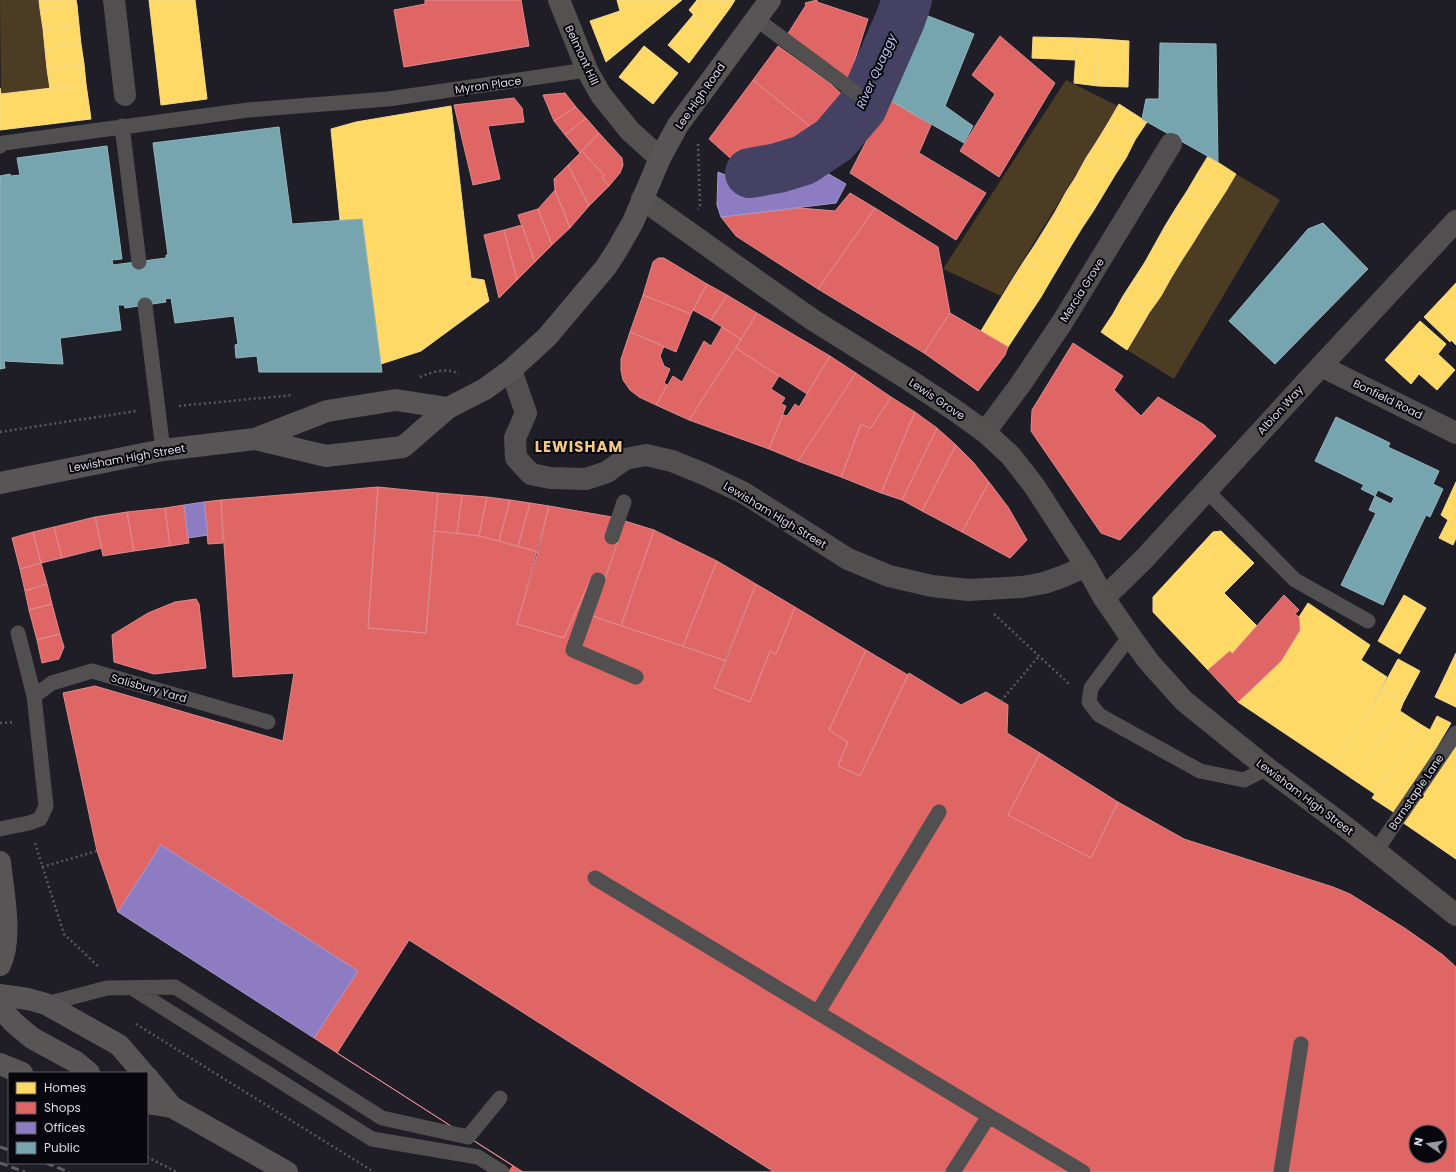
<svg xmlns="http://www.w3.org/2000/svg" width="1456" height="1172" font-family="Poppins,sans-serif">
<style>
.green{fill:#4c3c23}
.homes{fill:#ffd966;stroke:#f4d98c}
.shops{fill:#e06666;stroke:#de898c;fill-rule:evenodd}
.offices{fill:#8e7cc3;stroke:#a598cd}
.public{fill:#76a5af;stroke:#94b5bf}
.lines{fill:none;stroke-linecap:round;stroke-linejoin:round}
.river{stroke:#454163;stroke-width:50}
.path{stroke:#5a585a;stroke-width:2.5;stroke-dasharray:2 3;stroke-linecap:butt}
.lane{stroke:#514f50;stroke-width:15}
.street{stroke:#514f50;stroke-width:22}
.secondary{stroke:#545250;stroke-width:22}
.highway{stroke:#585556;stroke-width:22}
.rail{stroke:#605e60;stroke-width:3;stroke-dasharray:8 4;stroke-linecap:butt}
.labels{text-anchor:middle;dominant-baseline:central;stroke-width:4;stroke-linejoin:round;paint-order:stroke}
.street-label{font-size:11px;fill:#dbdae4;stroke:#08070d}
.water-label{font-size:12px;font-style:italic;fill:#c6c0f5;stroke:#08070d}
.district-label{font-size:15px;font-weight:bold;letter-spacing:1px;fill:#f3c883;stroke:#08070d}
</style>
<rect width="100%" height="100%" fill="#1f1e26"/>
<path class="green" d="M0 0H39L50 89 1 94Z
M1066 80 1118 106 1001 296 943 269Z
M1236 174 1280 200 1174 379 1127 350Z"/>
<path class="homes" d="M39 0H76L77 5 40 9Z
M149 0H195L207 99 161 105Z
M617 0H682L606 62 590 21 620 11Z
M697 0H720L730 8 710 35 702 24 689 10Z
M720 0H735L730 8Z
M77 5 79 25 43 29 40 9Z
M694 14 710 35 689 63 668 45Z
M79 25 81 44 45 49 43 29Z
M1033 37 1077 38 1075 60 1032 58Z
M1077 38 1100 39 1098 86 1074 83Z
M1100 39 1129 41 1128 87 1098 86Z
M81 44 84 64 47 69 45 49Z
M644 46 678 73 653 104 619 77Z
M84 64 86 84 50 89 47 69Z
M86 84 91 119 0 130V88L1 94Z
M1119 104 1147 122 1135 140 1108 123Z
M451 106 471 278 484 280 489 301 421 351 381 364 362 219 340 220 331 129 356 122Z
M1108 123 1135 140 1126 158 1097 141Z
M1097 141 1126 158 1115 175 1086 158Z
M1208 156 1236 174 1226 191 1197 174Z
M1086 158 1115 175 1103 195 1075 178Z
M1197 174 1226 191 1215 208 1187 191Z
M1075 178 1103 195 1094 210 1066 192Z
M1187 191 1215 208 1204 225 1176 208Z
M1066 192 1094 210 1082 228 1055 212Z
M1176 208 1204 225 1193 243 1165 226Z
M1055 212 1082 228 1071 246 1044 230Z
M1165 226 1193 243 1182 260 1155 244Z
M1044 230 1071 246 1061 263 1034 246Z
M1155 244 1182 260 1171 278 1145 262Z
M1034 246 1061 263 1052 278 1024 261Z
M1024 261 1052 278 1041 297 1012 280Z
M1145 262 1171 278 1161 296 1134 279Z
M1134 279 1161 296 1149 313 1123 296Z
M1012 280 1041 297 1029 315 1001 298Z
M1456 283V311L1442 298Z
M1123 296 1149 313 1139 330 1113 314Z
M1001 298 1029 315 1008 347 981 331Z
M1442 298 1456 311V345L1451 340 1450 342 1424 317Z
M1113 314 1139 330 1127 350 1101 332Z
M1420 321 1446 344 1438 354 1455 370 1446 380 1403 340Z
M1403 340 1446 380 1437 390 1419 374 1411 384 1385 360Z
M1456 482V538L1453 545 1439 538 1448 520 1441 515Z
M1221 531 1254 563 1224 593 1257 626 1232 654 1230 651 1208 670 1153 612V597L1213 532Z
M1404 595 1426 608 1400 654 1378 641Z
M1308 603 1370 645 1361 660 1387 677 1370 710 1332 765 1238 702 1281 661 1300 630 1299 617Z
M1456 653V707L1435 697Z
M1398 659 1420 671 1403 703 1381 690Z
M1381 690 1403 703 1400 711 1354 780 1332 765 1370 710Z
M1400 711 1420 724 1407 748 1375 794 1354 780Z
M1437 716 1451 723 1429 760 1395 813 1372 798 1407 748 1420 724 1430 730Z
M1456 743V859L1402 822Z"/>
<path class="shops" d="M425 0H521L529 46 404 67 394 10 425 4Z
M817 0V2L868 19 849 79 787 35 806 5 805 3Z
M1000 36 1055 83 999 177 960 151 995 94 972 75Z
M778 46 831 84 853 105 823 137 753 80Z
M753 80 823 137 796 150 768 159 738 165 709 139Z
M565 93 576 107 554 121 543 95Z
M514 98 522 108 524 122 488 126 500 179 473 185 454 105Z
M888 99 931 125 919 153 986 193 956 240 850 173Z
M576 107 586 118 565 135 554 121Z
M586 118 599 133 580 153 565 135Z
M599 133 622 158 623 165 620 173 609 186 602 178 604 175 582 151Z
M582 151 604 175 602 178 609 186 589 206 568 165Z
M568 165 589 206 570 228 555 190 554 179Z
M555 190 570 228 552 245 538 209Z
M850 193 875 208 818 289 736 236 721 217 800 208 835 211Z
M875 208 938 247 950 313 924 353 818 289Z
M538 209 552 245 535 262 518 215Z
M522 225 535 262 517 280 504 230Z
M504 230 517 280 499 298 484 235Z
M658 258H664L707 284 691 314 643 295 653 262Z
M707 284 727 295 711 320 693 310Z
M643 295 691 314 676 352 630 332Z
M727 295 757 313 741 339 711 320Z
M757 313 830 356 807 394 736 348Z
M950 313 1008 347 1005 355 978 391 924 353Z
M722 327 741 339 689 420 656 405 673 376 682 382 704 341 711 346Z
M630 332 664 346 660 356 664 366 670 369 664 383 667 385 656 405 639 397 630 390 623 380 621 371V359Z
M1073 343 1123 376 1114 390 1141 416 1158 397 1204 425 1216 436 1120 540 1101 533 1031 431 1032 410Z
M736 348 779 376 771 389 785 398 781 404 786 406 769 449 689 420Z
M830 356 856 373 798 461 769 449 783 415 787 416 795 404 799 407Z
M856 373 891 397 870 429 861 424 841 477 798 461Z
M891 397 915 412 881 493 841 477 861 424 870 429Z
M915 412 937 428 902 500 881 493Z
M937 428 956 445 922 511 902 500Z
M956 445 973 462 989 482 962 532 922 511Z
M989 482 1008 507 1027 540 1010 558 962 532Z
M378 487 438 493 426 633 368 628Z
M378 487 368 628 426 633 434 531 479 536 538 552 517 624 564 638 591 578 593 616 726 661 714 688 750 702 770 651 776 654 795 607 866 650 829 730 848 742 838 766 860 776 909 673 961 705 986 692 1008 705 1007 733 1040 753 1008 815 1091 858 1118 802 1184 839 1333 887 1350 894 1406 929 1443 955 1456 967V1172H508L513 1166 314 1038 358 971 161 845 118 912 97 851 63 693 95 686 283 741 294 673 233 677 221 500ZM1416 1132H1440V1156H1416Z
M438 493 462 495 457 533 434 531Z
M462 495 487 497 479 536 457 533Z
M487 497 510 500 499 541 479 536Z
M221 500 223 543 208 544 204 502Z
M510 500 530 503 518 546 499 541Z
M530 503 549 506 538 552 518 546Z
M184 505 189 543 170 546 165 508Z
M549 506 612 517 618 539 604 582 591 578 564 638 517 624Z
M165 508 170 546 134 551 127 512Z
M127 512 134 551 103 556 95 517Z
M95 517 102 548 62 558 54 527Z
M625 521 654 530 621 626 593 616Z
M54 527 62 558 41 563 33 532Z
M654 530 717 561 683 646 621 626Z
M33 532 41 563 20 569 12 538Z
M717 561 756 584 726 661 683 646Z
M41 563 47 584 25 591 20 569Z
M47 584 52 604 29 610 25 591Z
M756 584 795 607 776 654 770 651 750 702 714 688Z
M1284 595 1299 610 1295 614 1299 617 1300 630 1281 661 1238 702 1208 670 1230 651 1232 654Z
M196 599 199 604 206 668 154 674 114 662 112 635 148 613 175 602Z
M52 604 60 634 37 640 29 610Z
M60 634 64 647 59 659 42 663 37 640Z
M866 650 908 675 860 776 838 766 848 742 829 730Z
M1040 753 1118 802 1091 858 1008 815Z
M409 940 774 1172H523L337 1053Z"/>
<path class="offices" d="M837 148 839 152 827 173 846 184 836 203 721 217 717 205 718 172 743 182 800 174Z
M204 502 208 535 188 538 184 505Z
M161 845 358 971 314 1038 118 912Z"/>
<path class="public" d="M923 14 974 34 945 106 973 126 964 143 888 99Z
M1160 43 1216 44 1218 162 1142 119 1146 99H1159Z
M279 127 292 224 362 219 382 372H259L257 356 236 358 235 345 238 344 234 316 175 323 171 298 165 299 166 302 125 308 124 305H118L121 330 60 338 63 364 4 361 5 368 0 369V176L10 174 11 176 20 175 17 158 107 146 122 259 112 260 113 265 166 258V255H168L153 143Z
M1323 223 1368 269 1275 364 1229 321 1308 229Z
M1336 417 1390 443 1388 447 1439 471 1433 484 1443 489 1430 517 1426 515 1383 605 1341 585 1376 513 1369 510 1375 496 1391 504 1394 498 1378 490 1375 496 1361 489 1364 485 1315 461Z"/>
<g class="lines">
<path class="river" d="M750 173 778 168 804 160 834 140 862 107 900 20 907 0"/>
<path class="path" d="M698 144 700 206 698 209
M420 377C432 372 447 367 459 374
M179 406 293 395
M0 432 136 411
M994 614 1069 684
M1001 701 1039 656
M0 723 15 722
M35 843 64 934 100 968
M42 867 97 851
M136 1024 374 1172
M147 1157 177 1172"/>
<path class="lane" d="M756 19 859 95
M122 126 139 262
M0 146 4 143 248 110 388 99 587 70
M145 305 163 450
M1207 491 1295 580 1368 621
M612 537 624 502
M598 580 573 650 636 677
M18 633 34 696
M1130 636 1091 688 1089 702 1099 715 1200 771 1244 780 1267 768
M0 829 29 823 40 819 46 806 34 696 52 683 92 671 268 722
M1376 851 1456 733
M595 878 989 1116 1083 1172
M132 988 372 1139 478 1157 502 1172
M46 1004 107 988 175 987 382 1118 468 1137 500 1098
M818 1012 939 812
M953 1172 989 1116
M1281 1172 1301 1044"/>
<path class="street" d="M114 0 125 95
M1321 366 1456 433
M511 370 526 413 515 438 516 458 531 474 550 478 586 479 607 472 625 459 646 455 672 461 704 474 744 493 848 559 889 576 932 586 968 590 1022 587 1044 583 1064 576 1086 566
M985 432 1020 385 1063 321 1171 144
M1104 598 1144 559 1321 366 1456 221"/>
<path class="secondary" d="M559 0 587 70 601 95 630 131 660 158
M642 199 760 283 813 320 909 380 953 409 985 432 1011 456 1035 487 1086 566 1104 598 1130 636 1149 662 1184 701 1267 768 1347 828 1456 915"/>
<path class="highway" d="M255 439 326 456 403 447 448 408 485 389 511 370 547 337 606 267 617 250 633 222 660 158 678 125 770 0
M0 483 163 450 255 439 327 411 396 400 448 408
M0 862C3 892 13 938 0 965
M0 995 28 999 46 1004 119 1045 143 1073
M0 1007 13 1022 32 1038 76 1062 89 1073
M0 1064 22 1073
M147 1077 172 1107
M147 1103 172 1107 287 1172"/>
<path class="rail" d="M0 1147 9 1150
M0 1163 25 1172
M46 1163 69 1172"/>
</g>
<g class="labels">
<g class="street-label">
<text transform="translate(582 55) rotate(65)">Belmont Hill</text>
<text transform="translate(488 85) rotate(-8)">Myron Place</text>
<text transform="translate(700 96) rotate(-55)">Lee High Road</text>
<text transform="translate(1082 290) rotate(-58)">Mercia Grove</text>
<text transform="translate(937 399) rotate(34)">Lewis Grove</text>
<text transform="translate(1388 399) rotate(26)">Bonfield Road</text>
<text transform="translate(1280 410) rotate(-48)">Albion Way</text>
<text transform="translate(127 458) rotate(-10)">Lewisham High Street</text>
<text transform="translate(775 515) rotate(31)">Lewisham High Street</text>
<text transform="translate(149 688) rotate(16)">Salisbury Yard</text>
<text transform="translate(1416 792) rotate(-56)">Barnstaple Lane</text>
<text transform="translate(1305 797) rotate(37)">Lewisham High Street</text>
</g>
<g class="water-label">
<text transform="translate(876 71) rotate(-66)">River Quaggy</text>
</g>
<g class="district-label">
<text x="579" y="446">LEWISHAM</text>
</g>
</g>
<rect x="8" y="1072" width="140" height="92" fill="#08070d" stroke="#5c5b63"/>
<rect x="16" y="1082" width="20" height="12" fill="#ffd966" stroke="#5c5b63"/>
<text x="44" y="1092" font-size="12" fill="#dbdae4">Homes</text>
<rect x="16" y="1102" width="20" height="12" fill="#e06666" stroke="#5c5b63"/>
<text x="44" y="1112" font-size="12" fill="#dbdae4">Shops</text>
<rect x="16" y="1122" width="20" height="12" fill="#8e7cc3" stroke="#5c5b63"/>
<text x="44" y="1132" font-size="12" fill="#dbdae4">Offices</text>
<rect x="16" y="1142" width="20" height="12" fill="#76a5af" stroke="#5c5b63"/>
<text x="44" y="1152" font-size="12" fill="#dbdae4">Public</text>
<g transform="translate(1428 1144) rotate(283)"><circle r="19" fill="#08070d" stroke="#5c5b63"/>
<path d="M0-3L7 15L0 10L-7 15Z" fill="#9998a2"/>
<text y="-6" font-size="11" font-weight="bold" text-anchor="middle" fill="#dbdae4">N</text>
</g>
</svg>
